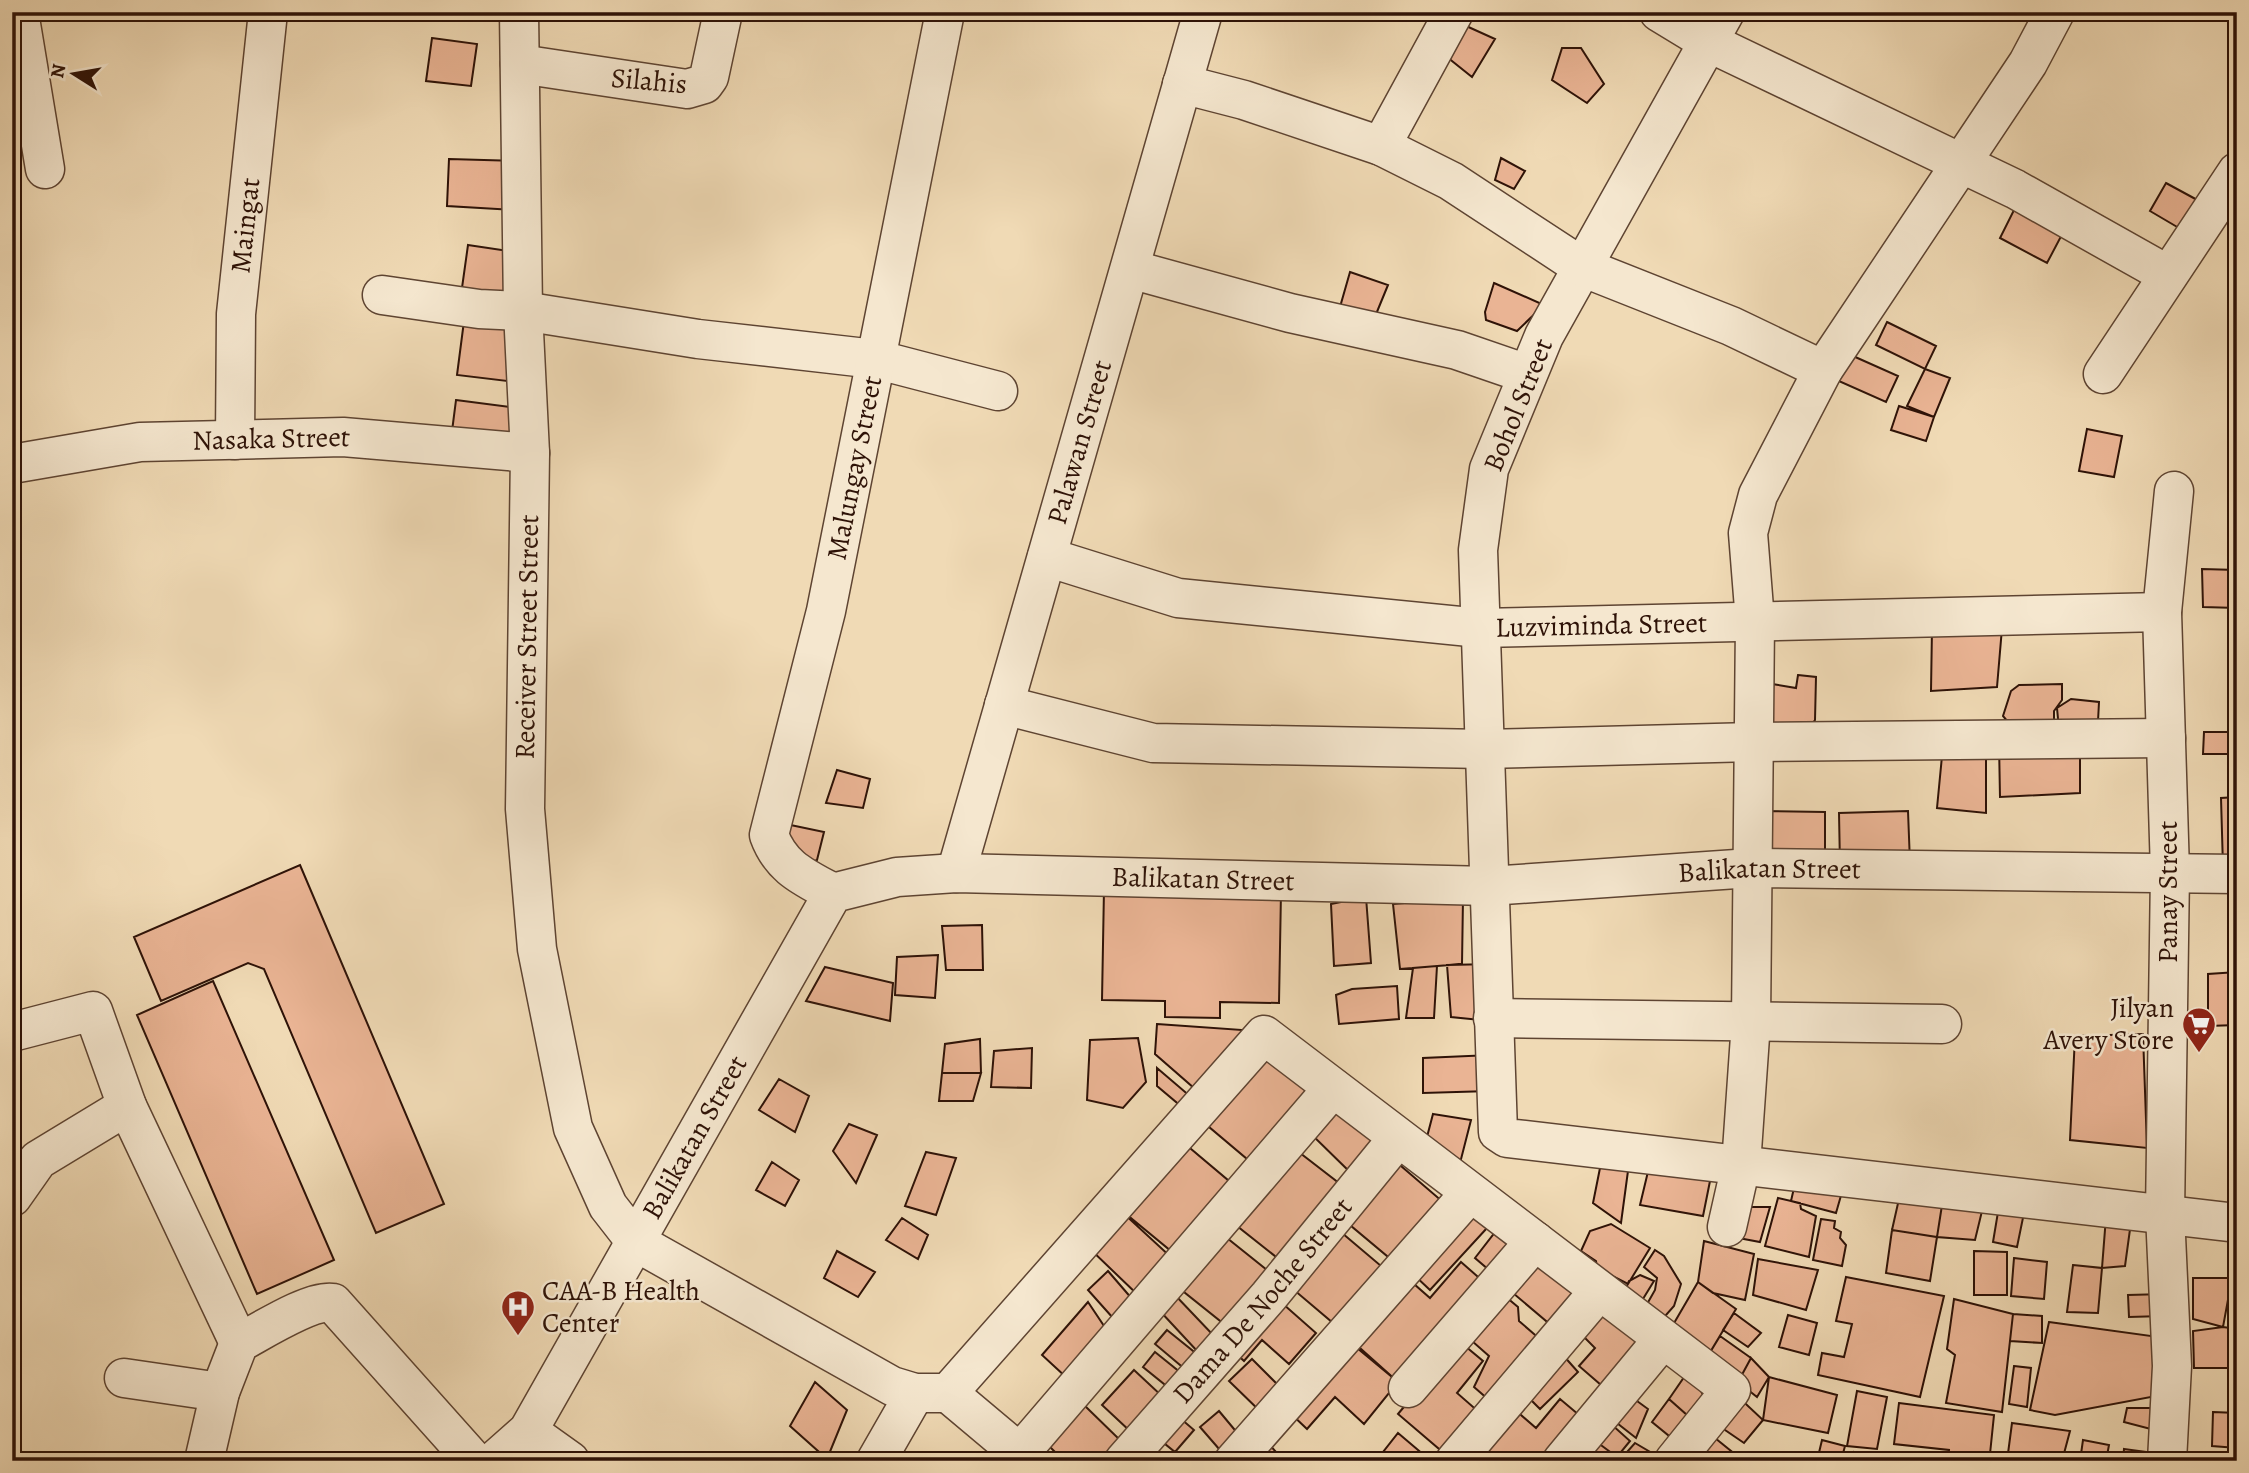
<svg xmlns="http://www.w3.org/2000/svg" width="2249" height="1473" font-family="Alegreya,serif">
<style>
.building{fill:#eab494;stroke:#2e1207;stroke-width:2}
.lines{fill:none;stroke-linecap:round;stroke-linejoin:round}
.minor-casing{stroke:#5e4432;stroke-width:41}
.minor{stroke:#f5e7cf;stroke-width:38}
.labels{text-anchor:middle;dominant-baseline:central;stroke-width:5;stroke-linejoin:round;paint-order:stroke}
.street-label{font-size:28px;fill:#2e1207;stroke:#f5e7cf}
.poi-label{font-size:28px;fill:#2e1207;stroke:#f5e7cf;text-anchor:end}
</style>
<rect width="100%" height="100%" fill="#f0dab5"/>
<filter id="stains"><feTurbulence type="fractalNoise" baseFrequency=".00286" numOctaves="4"/><feColorMatrix values="0 0 0 0 .2 0 0 0 0 .09 0 0 0 0 .02 0 0 0 .5 -.17"/></filter>
<radialGradient id="worn" r=".72"><stop offset=".6" stop-color="#630" stop-opacity="0"/><stop offset="1" stop-color="#630" stop-opacity=".3"/></radialGradient>
<path class="building" d="M485 12H514L513 21 484 17Z
M1464 25 1495 39 1472 77 1447 57Z
M432 38 477 44 471 86 426 81Z
M1562 48H1581L1604 84 1587 103 1552 80Z
M1501 158 1525 171 1514 189 1495 180Z
M449 159 517 161 515 210 447 206Z
M2166 183 2201 202 2184 231 2150 211Z
M2019 200 2067 225 2047 263 2000 238Z
M468 245 515 252 508 301 461 295Z
M1350 272 1388 285 1372 324 1340 307Z
M1494 283 1544 305 1517 331 1486 320 1485 312Z
M464 321 514 328 507 381 457 375Z
M1887 322 1936 346 1925 369 1876 345Z
M1844 352 1898 376 1886 402 1832 378Z
M1925 369 1950 378 1934 417 1907 406Z
M456 400 517 408 512 447 451 439Z
M1899 406 1934 417 1926 441 1891 430Z
M2087 429 2122 436 2114 477 2079 471Z
M2202 569 2237 570V608L2203 607Z
M1932 628H2002L1997 687 1931 691Z
M1798 675 1816 677 1815 720 1805 734 1766 732 1772 684 1796 688Z
M2062 684V700L2054 711V742L2022 739 2003 716 2011 691 2019 685Z
M2071 699 2099 702 2097 741 2060 740 2057 708Z
M2204 732H2237V754H2203Z
M2080 740V793L2000 797 1999 743Z
M1986 755V813L1937 808 1942 756Z
M837 770 870 779 863 808 826 803Z
M2237 797V867H2223L2221 798Z
M1760 811 1825 812V865L1760 864Z
M1908 811 1910 863 1840 865 1839 813Z
M781 823 824 832 817 860 801 868Z
M300 865 444 1204 376 1233 264 969 248 963 161 1001 134 937Z
M1104 889 1281 892 1279 1003 1220 1002V1018L1165 1017V1001L1102 1000Z
M1366 897 1371 963 1334 966 1331 904Z
M1463 898 1462 964 1400 969 1393 904Z
M982 925 983 970H946L942 926Z
M938 955 935 998 895 995 897 957Z
M1492 964 1490 1021 1451 1017 1447 965Z
M1437 966 1434 1018H1406L1413 968Z
M825 967 893 983 890 1021 806 1001Z
M2237 972V1025L2208 1026V974Z
M213 981 334 1260 257 1294 137 1015Z
M1397 986 1399 1019 1339 1024 1336 995 1352 989Z
M1157 1024 1257 1031 1202 1095 1155 1054Z
M2143 1034 2147 1148 2070 1140 2075 1036Z
M1138 1038 1146 1082 1123 1108 1087 1100 1090 1040Z
M980 1039 981 1073H942L945 1044Z
M1265 1045 1317 1088 1253 1164 1202 1121Z
M1032 1048 1031 1088 991 1087 994 1051Z
M1491 1055 1490 1091 1423 1093V1058Z
M1157 1068 1191 1097 1182 1107 1157 1086Z
M942 1073H981L973 1101H939Z
M779 1079 809 1096 795 1132 759 1110Z
M1335 1104 1380 1148 1354 1176 1309 1132Z
M1433 1114 1471 1120 1458 1171 1422 1156Z
M849 1124 877 1135 856 1183 833 1151Z
M1178 1138 1229 1181 1171 1251 1120 1209Z
M1291 1146 1344 1187 1285 1264 1232 1222Z
M926 1152 956 1158 936 1215 905 1206Z
M1630 1156 1621 1223 1593 1203 1602 1158Z
M1651 1159 1713 1166 1703 1216 1640 1205Z
M1394 1160 1443 1202 1393 1261 1344 1220Z
M772 1162 799 1180 785 1206 756 1190Z
M1799 1166 1846 1178 1836 1213 1791 1201Z
M1903 1181 1945 1186 1937 1237 1892 1230Z
M1945 1186 1982 1211 1975 1240 1937 1237Z
M1778 1198 1800 1203 1801 1209 1816 1216 1809 1257 1765 1246Z
M1999 1206 2025 1208 2017 1247 1993 1242Z
M1741 1207H1770L1760 1242 1733 1237Z
M1121 1211 1173 1259 1139 1296 1088 1247Z
M1469 1212 1487 1228 1430 1290 1413 1274Z
M2106 1217 2131 1222 2125 1266 2102 1268Z
M902 1218 928 1235 918 1259 886 1240Z
M1821 1219 1835 1221 1834 1228 1841 1232 1840 1238 1846 1245 1842 1266 1813 1260Z
M1611 1224 1650 1248 1628 1284 1597 1268 1596 1261 1581 1251 1590 1231Z
M1892 1230 1937 1237 1930 1281 1886 1273Z
M1496 1231 1518 1248 1496 1276 1475 1258Z
M1342 1233 1387 1271 1339 1328 1294 1290Z
M1222 1234 1272 1274 1229 1328 1179 1288Z
M1704 1241 1754 1254 1745 1300 1713 1293 1698 1282Z
M1655 1250 1664 1256 1681 1284 1674 1306 1659 1323 1642 1313 1655 1290 1657 1278 1644 1267Z
M837 1251 875 1272 858 1297 824 1278Z
M1974 1251 2007 1252V1295H1974Z
M1535 1255 1579 1292 1552 1326 1507 1288Z
M2014 1258 2047 1262 2044 1299 2011 1296Z
M1758 1259 1818 1270 1806 1310 1753 1295Z
M1461 1262 1485 1283 1398 1382 1351 1340 1406 1277 1430 1298Z
M2073 1265 2102 1268 2098 1313 2067 1312Z
M1108 1271 1133 1300 1113 1318 1088 1290Z
M1640 1275 1654 1281 1638 1307 1623 1295 1629 1281Z
M1846 1277 1944 1296 1920 1397 1818 1375 1822 1353 1844 1357 1852 1324 1836 1321Z
M2193 1278H2232L2223 1327 2193 1319Z
M1698 1282 1736 1309 1706 1359 1670 1330Z
M1500 1292 1518 1307 1519 1321 1541 1340 1489 1400 1474 1387 1489 1356 1464 1334Z
M2165 1294 2163 1316 2129 1317 2128 1295Z
M1175 1295 1214 1336 1198 1352 1159 1310Z
M1274 1296 1316 1333 1289 1364 1262 1340 1244 1361 1230 1348Z
M1954 1299 2013 1314 2002 1412 1946 1403 1955 1355 1947 1349Z
M1088 1302 1108 1332 1067 1378 1042 1355Z
M1602 1308 1647 1347 1608 1391 1579 1366 1595 1348 1580 1333Z
M1734 1313 1761 1333 1748 1347 1723 1330Z
M2013 1314 2042 1316V1343L2010 1341Z
M1788 1315 1817 1323 1809 1355 1779 1347Z
M2049 1322 2166 1338 2167 1394 2055 1415 2030 1410Z
M2223 1327 2237 1329V1368H2194L2193 1331Z
M1167 1330 1198 1355 1186 1370 1155 1344Z
M1720 1336 1751 1358 1738 1382 1706 1359Z
M1459 1341 1483 1361 1457 1393 1480 1413 1445 1454 1398 1414Z
M1351 1343 1398 1382 1364 1424 1335 1397 1307 1429 1288 1411Z
M1155 1352 1181 1373 1169 1388 1143 1367Z
M1562 1354 1578 1372 1540 1409 1523 1392Z
M1751 1358 1769 1377 1757 1397 1738 1382Z
M1252 1359 1286 1393 1264 1415 1229 1381Z
M2014 1366 2031 1368 2027 1407 2009 1404Z
M1134 1370 1163 1397 1131 1432 1102 1405Z
M1689 1370 1709 1405 1696 1423 1669 1399Z
M1769 1377 1837 1395 1828 1433 1763 1420Z
M815 1382 847 1410 827 1459 790 1426Z
M1732 1391 1763 1420 1744 1443 1709 1419Z
M1857 1391 1887 1397 1877 1449 1847 1446Z
M1626 1393 1648 1409 1636 1438 1608 1416Z
M1560 1399 1591 1425 1560 1461 1470 1460 1514 1409 1536 1428Z
M1669 1399 1696 1423 1679 1444 1652 1422Z
M1899 1403 1994 1415 1990 1454 1995 1461H1948L1949 1450 1894 1444Z
M1084 1405 1121 1441 1101 1461H1064L1046 1443Z
M2127 1408H2167L2166 1433 2124 1422Z
M1219 1411 1244 1441 1226 1457 1200 1427Z
M1173 1412 1194 1430 1175 1452 1154 1435Z
M2213 1412 2237 1413V1448L2212 1446Z
M1601 1415 1630 1441 1617 1457 1590 1437Z
M2012 1423 2070 1431 2062 1461H2007Z
M1398 1433 1431 1461H1376Z
M1590 1437 1617 1457 1615 1461H1584Z
M1715 1438 1736 1455 1732 1461H1697Z
M1822 1440 1845 1446 1841 1461H1817Z
M2083 1440 2109 1445 2106 1461H2080Z
M1268 1443 1284 1461H1249Z
M1635 1443 1662 1459 1619 1461Z
M2124 1449 2162 1454 2161 1461H2123Z
M1854 1452 1917 1461H1853Z"/>
<g class="lines">
<g class="minor-casing">
<g id="minor">
<path d="M19 12 45 169"/>
<path d="M519 12 523 311 530 453 525 809 537 949 573 1128 608 1206 636 1242 892 1386 915 1393H948L1264 1035 1731 1390 1674 1461"/>
<path d="M1659 12 1710 43 2015 189 2168 275"/>
<path d="M1725 12 1544 336 1489 469 1478 550 1498 1132 1507 1138 2237 1223"/>
<path d="M520 64 687 89 704 84 709 77 723 12"/>
<path d="M1182 84 1244 100 1381 146 1451 181 1582 267 1731 326 1823 370"/>
<path d="M1381 146 1454 12"/>
<path d="M1130 269 1290 313 1457 350 1527 374"/>
<path d="M382 295 479 309 523 311 698 339 875 359 998 391"/>
<path d="M2103 374 2237 172"/>
<path id="s1" d="M235 440 236 314 268 12"/>
<path id="s2" d="M12 464 140 442 343 437 530 453"/>
<path id="s3" d="M1047 557 1178 598 1480 628 2162 612"/>
<path d="M1004 705 1153 743 1484 749 1753 742 2166 738"/>
<path id="s4" d="M956 873 1203 12"/>
<path id="s5" d="M833 893C804 877 781 868 769 835L826 611 945 12"/>
<path d="M1493 1018 1942 1024"/>
<path d="M12 1032 93 1011 127 1106 239 1343"/>
<path d="M12 1197 38 1160 127 1106"/>
<path d="M1727 1227 1741 1165 1751 1022 1755 621 1748 533 1758 495 1823 370 2028 63 2055 12"/>
<path d="M124 1378 220 1392"/>
<path d="M1408 1388 1535 1241"/>
<path d="M948 1393 1029 1461"/>
<path d="M528 1431 570 1461"/>
<path d="M1020 1453 1333 1088"/>
<path d="M204 1461 220 1392 239 1343C260 1332 311 1299 333 1303L474 1461"/>
<path id="s6" d="M494 1461 528 1431 833 893 897 877 956 873 1489 886 1751 868 2237 874"/>
<path d="M876 1461 915 1393"/>
<path id="s7" d="M1124 1461 1269 1296 1398 1138"/>
<path d="M1234 1461 1470 1193"/>
<path d="M1455 1461 1599 1291"/>
<path d="M1562 1461 1663 1339"/>
<path d="M2167 1461 2172 1366 2165 1214 2170 872 2162 612 2174 491"/>
</g>
</g>
<use href="#minor" class="minor"/>
</g>
<defs>
<g id="supermarket-pin" transform="scale(1.75)"><path d="M0 17L-7.5 6A9.5 9.5 0 1 1 7.5 6Z" fill="#8f2418" stroke="#f5e7cf"/><path d="M-6-5.5h2.5l.6 2H6L4.5 2H-2.5L-4.4-4H-6ZM-1.5 3.2a1.3 1.3 0 1 0 .1 0ZM3 3.2a1.3 1.3 0 1 0 .1 0Z" fill="#fff"/></g>
<g id="hospital-pin" transform="scale(1.75)"><path d="M0 17L-7.5 6A9.5 9.5 0 1 1 7.5 6Z" fill="#8f2418" stroke="#f5e7cf"/><path d="M-5-5h3v3.5h4V-5h3V5h-3V1.5h-4V5h-3Z" fill="#fff"/></g>
</defs>
<g fill-rule="evenodd">
<use href="#supermarket-pin" x="2199" y="1024"/>
<use href="#hospital-pin" x="518" y="1307"/>
</g>
<g class="labels">
<g class="street-label">
<text transform="translate(649 81) rotate(5)">Silahis</text>
<text stroke="none"><textPath href="#s1" startOffset="215">Maingat</textPath></text>
<text transform="translate(1518 405) rotate(-68)">Bohol Street</text>
<text stroke="none"><textPath href="#s2" startOffset="261">Nasaka Street</textPath></text>
<text stroke="none"><textPath href="#s4" startOffset="448">Palawan Street</textPath></text>
<text stroke="none"><textPath href="#s5" startOffset="466">Malungay Street</textPath></text>
<text stroke="none"><textPath href="#s3" startOffset="562">Luzviminda Street</textPath></text>
<text transform="translate(527 637) rotate(-89)">Receiver Street Street</text>
<text stroke="none"><textPath href="#s6" startOffset="1603">Balikatan Street</textPath></text>
<text stroke="none"><textPath href="#s6" startOffset="1036">Balikatan Street</textPath></text>
<text transform="translate(2168 892) rotate(-90)">Panay Street</text>
<text stroke="none"><textPath href="#s6" startOffset="383">Balikatan Street</textPath></text>
<text stroke="none"><textPath href="#s7" startOffset="212">Dama De Noche Street</textPath></text>
</g>
<g class="poi-label">
<text x="2174" y="1008">Jilyan<tspan x="2174" dy="32">Avery Store</tspan></text>
<text x="542" y="1291" text-anchor="start">CAA-B Health<tspan x="542" dy="32">Center</tspan></text>
</g>
</g>
<rect width="2249" height="1473" fill="none" stroke="#f0dab5" stroke-width="42"/>
<rect x="14" y="14" width="2221" height="1445" fill="none" stroke="#2e1207" stroke-width="3.5"/>
<rect x="21" y="21" width="2207" height="1431" fill="none" stroke="#2e1207" stroke-width="2"/>
<g transform="translate(74 74) rotate(281)" stroke="#f5e7cf" stroke-width="5" paint-order="stroke">
<path d="M0-5L12 26L0 18L-12 26Z" fill="#2e1207"/>
<text y="-10" font-size="19" font-weight="bold" text-anchor="middle" fill="#2e1207">N</text>
</g>
<rect width="100%" height="100%" filter="url(#stains)"/>
<rect width="100%" height="100%" fill="url(#worn)"/>
</svg>
